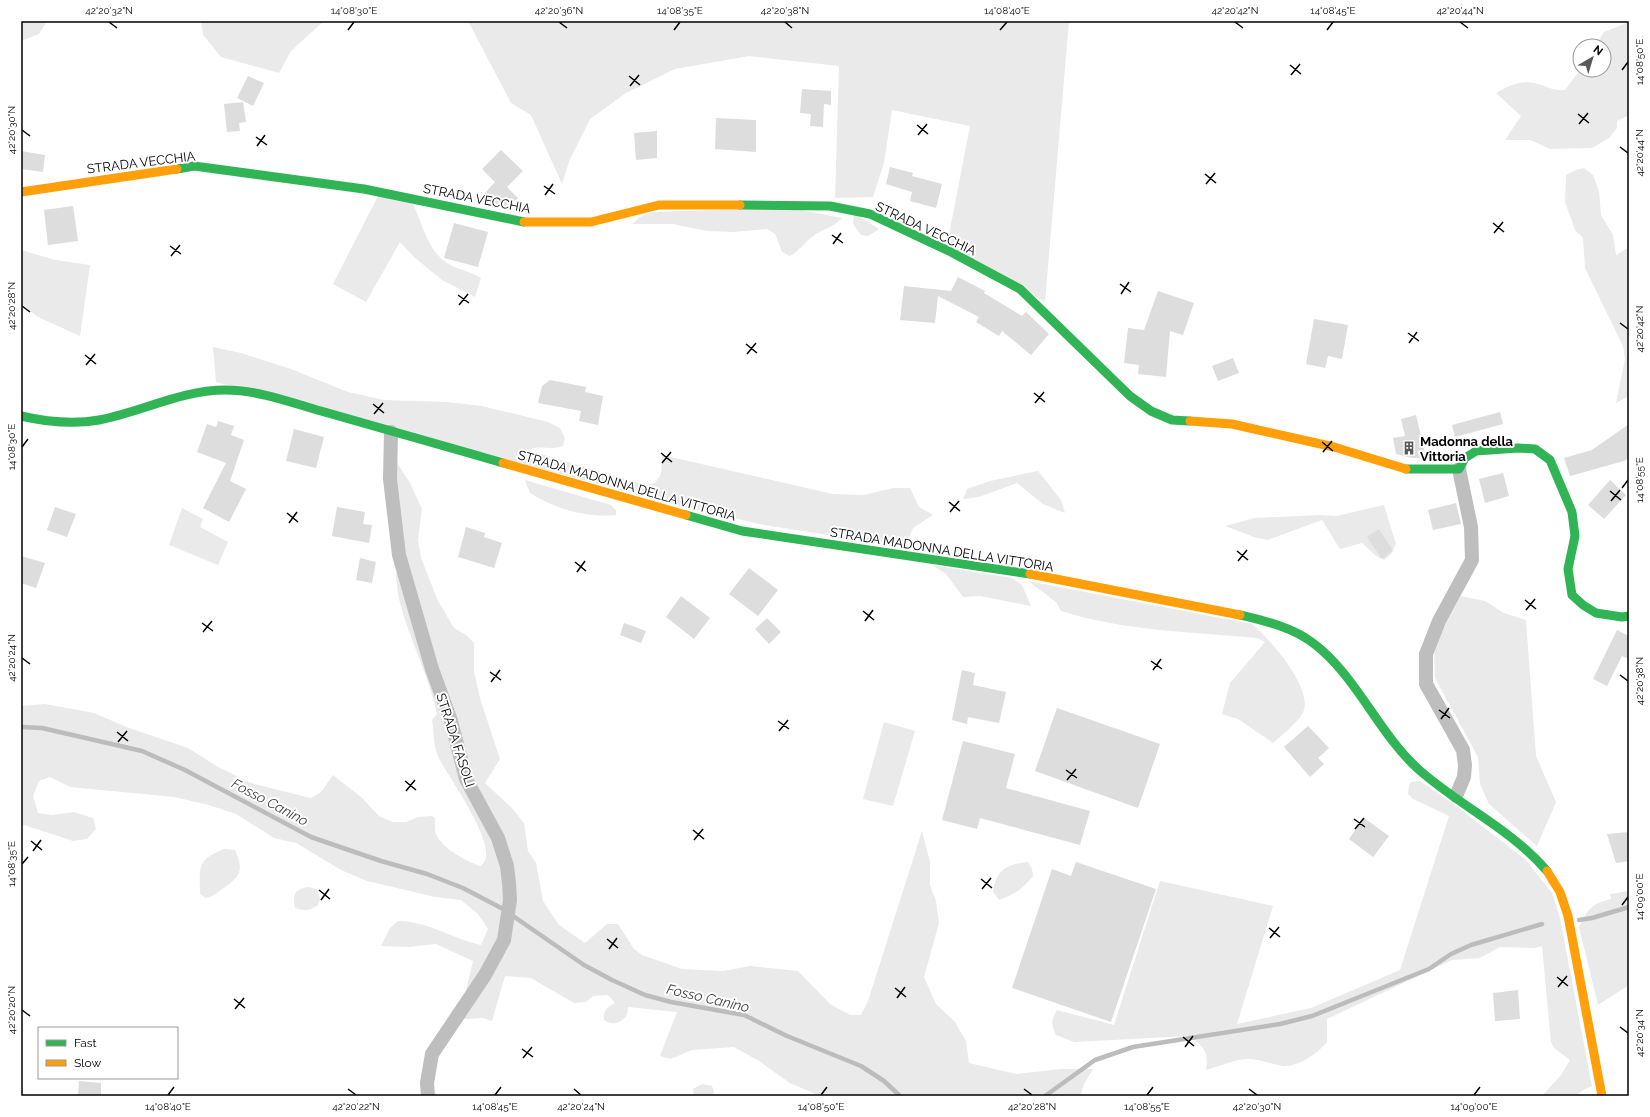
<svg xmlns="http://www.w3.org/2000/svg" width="1650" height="1117" viewBox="0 0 1650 1117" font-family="Raleway,sans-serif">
	<rect width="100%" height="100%" fill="#fff"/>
	<g fill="#eaeaea">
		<path d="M21 21H47L39 34 21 41Z"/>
		<path d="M201 21H324L291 51 279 73 221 57 203 35Z"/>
		<path d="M468 21H1069L1045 302 947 245 970 126 892 110 884 163 873 197 835 198 839 66 749 56 675 69 626 93 590 119 570 159 562 184 531 115 511 103Z"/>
		<path d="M1629 22V115L1617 121V128L1609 138 1592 148 1550 149 1530 140H1505L1521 116 1496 93C1509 85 1523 79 1538 84 1548 87 1554 91 1565 90L1580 70H1604V46H1595L1604 32Z"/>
		<path d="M1584 168 1593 175 1599 191 1601 215 1613 235 1616 255 1629 247V396L1616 403 1625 359 1623 346 1585 268 1583 238 1575 230 1565 202 1566 175 1576 170Z"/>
		<path d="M379 194 413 204C422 223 428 251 447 263 457 270 471 271 481 278L475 297 442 280 413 256 400 242 366 302 333 284Z"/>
		<path d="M791 208 842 218C834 228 821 229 812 237 804 243 799 251 790 256L782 252 775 234 767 229 733 232 707 231 673 224H632L640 217 652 212Z"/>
		<path d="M854 213 879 229 868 236 861 235 853 224Z"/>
		<path d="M21 250 56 260 90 265 80 336 38 317 21 304Z"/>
		<path d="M213 347 241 353 291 369 348 392 384 400 447 402 482 406 548 422 560 428 565 438 563 446C552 451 539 444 528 450L645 485 655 483 661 474 662 455 833 494 864 495 893 488H910L919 507 933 515 913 528 905 547 764 525 684 507 216 382Z"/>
		<path d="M396 461 410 483 422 509 418 540 421 558 438 601 454 628 466 635 474 643V672L480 698 500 759 485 783 512 808 524 823 528 851 536 863 543 901 559 925 585 943 607 924H618L634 949 642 955 682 969 723 971 750 966 798 971 830 1004 850 1015H861L868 1001 922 831 930 862V885L936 901 939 923 924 977 936 1004 955 1022 966 1041 969 1063 1016 1074 1061 1069H1093L1084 1084 1080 1096H820L790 1083 759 1061 734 1047 692 1050 671 1059 660 1056 677 1012 628 1007C629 1020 615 1028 604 1020 603 1011 607 1007 615 1003L608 995 593 996 586 1002 574 1003 531 978 505 976 492 1021 483 1018 450 1020 466 991 473 961 436 944 408 947 381 946 390 928 398 921C427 921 453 939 481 945L488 929 478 914 461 900 435 897 367 881 341 870 296 843 274 838 236 814 209 805 174 797 70 787 50 777 39 781 33 796 38 813 52 815 74 812 93 818 96 829 87 839 73 841 21 824V706L45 704 94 713 129 728 188 748 218 767 251 783 311 798 321 792 333 775 361 797 379 816 393 822H406L418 817 432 816 435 818C435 823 434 830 436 834 443 849 466 861 480 866 505 852 446 775 438 756 433 746 434 731 432 720L437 714C429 676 410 641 400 603 397 593 397 583 396 573L407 574 397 494Z"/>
		<path d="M1038 471 1061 500 1065 513 1043 504 1017 483 979 497 963 499 967 489 990 481Z"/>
		<path d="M525 480 611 505 616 510V515C585 518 556 509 530 493Z"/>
		<path d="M1384 505 1396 544 1391 554 1384 560 1376 556 1362 543 1340 549 1322 520 1268 540 1254 537 1225 526 1255 518 1320 515 1336 516Z"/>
		<path d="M182 508 203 519 200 527 228 542 218 565 169 545Z"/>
		<path d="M932 565 1012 578 1022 585 1031 606 980 596 963 597 946 574Z"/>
		<path d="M1028 581 1252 624C1270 639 1311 686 1304 710 1301 720 1281 736 1273 743L1238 719 1222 714 1230 683 1265 642 1257 638C1192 632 1124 631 1061 611L1056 602Z"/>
		<path d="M1461 596 1485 601 1504 613 1526 620 1536 756 1556 802 1537 846 1489 804 1480 784 1478 757 1435 678 1434 645Z"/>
		<path d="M884 722 915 731 893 806 863 799Z"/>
		<path d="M1420 781 1452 803 1526 860 1552 893 1560 918 1592 1086 1585 1089 1575 1096H1542L1561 1075 1570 1060 1554 1048 1551 1042 1542 946 1535 948 1500 947 1480 958 1452 960 1327 1019V1042C1318 1053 1297 1068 1282 1066 1271 1064 1262 1060 1251 1059 1237 1058 1220 1066 1206 1070 1209 1052 1204 1047 1190 1036L1074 1042 1056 1035C1051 1025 1051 1020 1057 1010L1114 1025 1160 881 1273 906 1237 1024 1311 1008 1400 970 1449 816 1413 799 1408 794 1409 785 1411 782Z"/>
		<path d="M224 849 235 850C243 869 242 875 225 887 218 892 214 896 206 898L200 894C200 867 196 860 224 849Z"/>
		<path d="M1028 862 1032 869 1033 876C1024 888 1014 895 999 900L993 892C996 870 1006 864 1028 862Z"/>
		<path d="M309 887 317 889 320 899 318 905C310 911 304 911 295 908 292 895 295 888 309 887Z"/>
		<path d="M1629 891V985L1598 1005 1579 927C1588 909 1591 904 1611 899L1610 894Z"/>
		<path d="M702 1084 712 1086 714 1092 713 1096H694L693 1089Z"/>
	</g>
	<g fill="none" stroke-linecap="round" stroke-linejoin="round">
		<g stroke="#bcbcbc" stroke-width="4.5">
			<path d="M21 727 42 728 142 751 185 770 311 837 381 861 427 874 463 888 505 910"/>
			<path d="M513 916 584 965 612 980 645 995 671 1002 744 1015 787 1036 861 1066 884 1081 900 1096"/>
			<path d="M1579 920 1592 918 1629 907"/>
			<path d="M1045 1096 1095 1060 1133 1047 1280 1024 1312 1016 1429 969 1451 954 1471 945 1542 924"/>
		</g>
	</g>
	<g fill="#ddd">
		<path d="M248 76 264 83 253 106 237 98Z"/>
		<path d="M802 89 831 91V105L824 104 823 127 810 126 811 114 800 113Z"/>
		<path d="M243 102 246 122 239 123 240 131 227 132 224 104Z"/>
		<path d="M716 118 756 120V152L715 149Z"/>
		<path d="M657 131V158L636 160 634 133Z"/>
		<path d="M501 150 523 171 507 187 518 198 508 207 495 205 484 194 495 182 482 169Z"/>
		<path d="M21 151 45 155 43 172 21 169Z"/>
		<path d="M890 167 913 173 912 176 942 184 936 208 910 201 912 192 886 184Z"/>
		<path d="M73 206 78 241 48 245 44 210Z"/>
		<path d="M454 223 488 232 478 267 444 258Z"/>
		<path d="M958 277 985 291 984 293 1022 316 1026 312 1049 334 1031 355 1002 331 999 336 976 322 979 317 938 296 935 323 900 320 904 286 951 291Z"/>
		<path d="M1158 291 1194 303 1183 335 1170 331 1166 377 1138 374 1139 365 1124 363 1128 328 1144 330Z"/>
		<path d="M1314 319 1348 325 1342 359 1328 356 1325 368 1306 364Z"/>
		<path d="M1233 358 1239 373 1218 381 1212 366Z"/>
		<path d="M550 380 586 387 585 392 603 396 598 425 579 421 581 411 538 403 542 386Z"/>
		<path d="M1500 412 1503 424 1455 437 1452 425Z"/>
		<path d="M1416 415 1426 458H1412L1396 454 1393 438 1405 436 1401 419Z"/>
		<path d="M218 421 234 426 231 435 244 440 230 481 246 489 229 522 203 508 226 463 197 452 207 424 216 427Z"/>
		<path d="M1629 424V458L1624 461 1570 476 1564 458 1592 450Z"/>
		<path d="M294 429 324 437 316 468 286 461Z"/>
		<path d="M1503 473 1509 496 1485 503 1479 479Z"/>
		<path d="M1610 480 1626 495 1604 519 1588 505Z"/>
		<path d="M1456 503 1461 524 1433 530 1428 510Z"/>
		<path d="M55 507 76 514 67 537 47 530Z"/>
		<path d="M337 507 365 512 363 524 372 525 369 543 332 536Z"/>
		<path d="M466 527 485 533 484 537 502 543 494 568 458 557Z"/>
		<path d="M1379 529 1393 551 1382 559 1367 537Z"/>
		<path d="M21 556 45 563 36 588 21 583Z"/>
		<path d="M360 558 376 562 372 583 356 580Z"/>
		<path d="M749 568 778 590 758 616 729 594Z"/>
		<path d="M681 596 710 618 694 639 666 617Z"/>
		<path d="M767 618 781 632 769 644 755 629Z"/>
		<path d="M624 623 646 631 641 643 620 635Z"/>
		<path d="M1617 630 1629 636V659L1622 656 1607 686 1593 679Z"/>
		<path d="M962 670 975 673 973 685 1006 692 999 723 968 717 967 724 952 720Z"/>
		<path d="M1057 708 1160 744 1138 808 1035 771Z"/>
		<path d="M1308 726 1329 748 1318 758 1324 764 1310 777 1284 747Z"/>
		<path d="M963 741 1015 754 1006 788 1090 811 1080 845 980 818 977 829 942 820Z"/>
		<path d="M1364 818 1389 836 1373 857 1349 839Z"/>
		<path d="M1629 832V861L1616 863 1607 834Z"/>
		<path d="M1076 862 1156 889 1111 1022 1012 988 1052 869 1071 876Z"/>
		<path d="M1518 990 1520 1019 1495 1021 1493 993Z"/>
		<path d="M79 1081 101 1083V1096H78Z"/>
	</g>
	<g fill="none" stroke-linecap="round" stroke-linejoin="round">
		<g stroke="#bebebe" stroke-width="14">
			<path d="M391 432 390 479 399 555 432 669 451 721 466 779 498 838 507 866 509 883 510 900 504 940 485 975 432 1054 427 1083 428 1096"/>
			<path d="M1456 796 1464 777 1465 765 1463 750 1426 684V654L1439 621 1472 560 1471 527 1459 469"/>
		</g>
		<g stroke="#30b455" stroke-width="9">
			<path d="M177 169 194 166 364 189 524 222"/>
			<path d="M740 205 830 206 870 214 951 252 1020 289 1130 396 1151 411 1172 420 1190 421"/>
			<path d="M21 416C47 422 72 425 99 420 141 412 182 390 225 390 260 390 295 404 328 413 387 430 445 446 503 463"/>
			<path d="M1406 469H1459L1465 458 1476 451 1518 448 1535 449 1550 460 1572 512 1575 536 1568 569 1572 595 1583 605 1596 613 1622 617 1629 616"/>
			<path d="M686 515 742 531 1030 574"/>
			<path d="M1240 615C1265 621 1292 627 1313 643 1355 674 1378 732 1417 768 1459 806 1509 827 1547 871"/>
		</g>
		<g stroke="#ff9f0a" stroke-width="9">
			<path d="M21 192 177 169"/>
			<path d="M524 222H591L659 205H740"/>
			<path d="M1190 421 1232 424 1334 447 1406 469"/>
			<path d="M503 463 686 515"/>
			<path d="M1030 574 1240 615"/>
			<path d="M1547 871 1560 892 1568 916 1602 1096"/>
		</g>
	</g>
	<path fill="none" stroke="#000" stroke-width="1.5" d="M109 22 117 28M559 22 567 28M785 22 792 28M1235 22 1243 28M1460 22 1468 28M348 30 354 22M674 30 680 22M1000 30 1007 22M1327 30 1333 22M1290 65 1301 74M1622 70 1628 62M1291 75 1300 64M629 76 640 85M630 86 639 75M1578 114 1589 123M1579 124 1588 113M917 125 928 134M22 130 30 136M918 135 927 124M256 137 267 145M257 146 265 135M1620 147 1628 153M1205 174 1216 183M1206 184 1215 173M544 186 555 194M545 195 553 184M1493 223 1504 232M1494 233 1503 222M832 235 843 243M833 244 841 233M170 246 181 254M171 256 180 245M1120 284 1131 292M1121 294 1129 282M458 295 469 303M459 305 468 294M22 306 30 312M1620 323 1628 329M1408 333 1419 341M1409 343 1417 332M746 344 757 353M747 354 756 343M85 355 96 364M86 365 95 354M1034 393 1045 402M1035 403 1044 392M373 404 384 413M374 414 383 403M1322 442 1333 451M22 447 28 439M1323 452 1332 441M661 453 672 462M662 463 671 452M1622 488 1628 480M1610 491 1621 500M1611 501 1620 490M949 502 960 511M950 512 959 501M287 513 298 522M289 523 297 512M1237 551 1248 560M1238 561 1247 550M575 562 586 571M577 572 585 561M1525 600 1536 609M1526 610 1535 599M863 611 874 620M865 621 873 610M202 623 213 631M203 632 212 621M22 658 30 664M1151 661 1162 669M1153 670 1161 659M490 672 501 680M1620 675 1628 681M491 682 500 670M1439 710 1450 718M1441 719 1449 708M778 721 789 729M779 731 788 720M117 732 128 741M118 742 127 731M1066 770 1077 778M1067 780 1076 769M405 781 416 790M406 791 415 780M1354 819 1365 827M1355 829 1364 818M693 830 704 839M694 840 703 829M31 841 42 850M33 851 41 840M22 864 28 857M981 879 992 888M982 889 991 878M319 890 330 899M321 900 329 889M1622 905 1628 897M1269 928 1280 937M1270 938 1279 927M607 939 618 948M609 949 617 938M1557 977 1568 986M1558 987 1567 976M895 988 906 997M897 998 905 987M234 999 245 1008M235 1009 244 998M22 1010 30 1016M1620 1027 1628 1033M1183 1037 1194 1046M1185 1047 1193 1036M522 1049 533 1057M523 1058 532 1047M348 1089 356 1095M574 1089 581 1095M1024 1089 1032 1095M1249 1089 1257 1095M168 1095 174 1087M495 1095 501 1087M821 1095 827 1087M1147 1095 1153 1087M1474 1095 1480 1087"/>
	<defs>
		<g id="building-bare" transform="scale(1.08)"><path d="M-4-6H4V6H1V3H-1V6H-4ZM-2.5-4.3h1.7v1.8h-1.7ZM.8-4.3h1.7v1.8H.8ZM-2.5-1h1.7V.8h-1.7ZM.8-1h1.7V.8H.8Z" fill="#595959" stroke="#fff" stroke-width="2.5" paint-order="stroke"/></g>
	</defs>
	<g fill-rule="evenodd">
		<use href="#building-bare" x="1409" y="448"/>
	</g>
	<g text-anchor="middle" stroke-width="4" stroke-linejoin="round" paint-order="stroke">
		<g font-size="13" fill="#000" stroke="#fff">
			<text transform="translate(141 162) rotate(-7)" y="5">STRADA VECCHIA</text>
			<text transform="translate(477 198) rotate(11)" y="5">STRADA VECCHIA</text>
			<text transform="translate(926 228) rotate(25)" y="5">STRADA VECCHIA</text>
			<text transform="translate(627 485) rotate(16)" y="5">STRADA MADONNA DELLA VITTORIA</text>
			<text transform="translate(942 549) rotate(9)" y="5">STRADA MADONNA DELLA VITTORIA</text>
			<text transform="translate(456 740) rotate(72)" y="5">STRADA FASOLI</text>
		</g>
		<g font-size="13" font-weight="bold" fill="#000" stroke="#fff" text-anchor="start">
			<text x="1420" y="446">Madonna della<tspan x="1420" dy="15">Vittoria</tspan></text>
		</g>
		<g font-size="14" font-style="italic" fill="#414141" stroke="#fff">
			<text transform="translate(270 802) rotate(28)" y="5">Fosso Canino</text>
			<text transform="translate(708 998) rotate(13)" y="5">Fosso Canino</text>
		</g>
	</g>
	<rect width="1650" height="1117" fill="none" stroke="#ffffff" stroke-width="44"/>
	<rect x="38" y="1027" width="140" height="52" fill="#ffffff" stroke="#999999"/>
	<rect x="46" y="1040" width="20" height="6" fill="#30b455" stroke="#999999"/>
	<text x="74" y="1047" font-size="12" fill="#000000">Fast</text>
	<rect x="46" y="1060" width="20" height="6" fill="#ff9f0a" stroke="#999999"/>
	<text x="74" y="1067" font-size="12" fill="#000000">Slow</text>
	<g transform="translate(1592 58) rotate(38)"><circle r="19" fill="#ffffff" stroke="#999999"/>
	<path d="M0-3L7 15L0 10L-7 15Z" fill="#595959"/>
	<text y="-6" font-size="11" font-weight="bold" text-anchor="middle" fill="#000000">N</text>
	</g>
	<rect x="22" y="22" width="1606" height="1073" fill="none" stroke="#000" stroke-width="1.5"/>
	<g font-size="10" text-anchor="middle" fill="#000">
		<text x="109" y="14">42°20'32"N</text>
		<text x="354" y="14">14°08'30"E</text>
		<text x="559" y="14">42°20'36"N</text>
		<text x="680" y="14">14°08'35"E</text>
		<text x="785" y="14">42°20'38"N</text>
		<text x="1007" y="14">14°08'40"E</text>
		<text x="1235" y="14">42°20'42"N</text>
		<text x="1333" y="14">14°08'45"E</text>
		<text x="1460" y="14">42°20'44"N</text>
		<text transform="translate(1639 62) rotate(-90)" y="4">14°08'50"E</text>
		<text transform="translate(11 130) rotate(-90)" y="4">42°20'30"N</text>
		<text transform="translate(1639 153) rotate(-90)" y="4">42°20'44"N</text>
		<text transform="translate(11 306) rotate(-90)" y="4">42°20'28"N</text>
		<text transform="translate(1639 329) rotate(-90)" y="4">42°20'42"N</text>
		<text transform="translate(11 447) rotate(-90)" y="4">14°08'30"E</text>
		<text transform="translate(1639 480) rotate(-90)" y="4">14°08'55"E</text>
		<text transform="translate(11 658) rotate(-90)" y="4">42°20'24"N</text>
		<text transform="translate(1639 681) rotate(-90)" y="4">42°20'38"N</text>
		<text transform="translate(11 864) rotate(-90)" y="4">14°08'35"E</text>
		<text transform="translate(1639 897) rotate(-90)" y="4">14°09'00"E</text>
		<text transform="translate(11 1010) rotate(-90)" y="4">42°20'20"N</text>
		<text transform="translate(1639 1033) rotate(-90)" y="4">42°20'34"N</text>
		<text x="168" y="1110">14°08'40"E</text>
		<text x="356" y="1110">42°20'22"N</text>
		<text x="495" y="1110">14°08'45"E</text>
		<text x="581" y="1110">42°20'24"N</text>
		<text x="821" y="1110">14°08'50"E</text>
		<text x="1032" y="1110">42°20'28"N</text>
		<text x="1147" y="1110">14°08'55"E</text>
		<text x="1257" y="1110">42°20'30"N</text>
		<text x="1474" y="1110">14°09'00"E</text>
	</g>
</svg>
